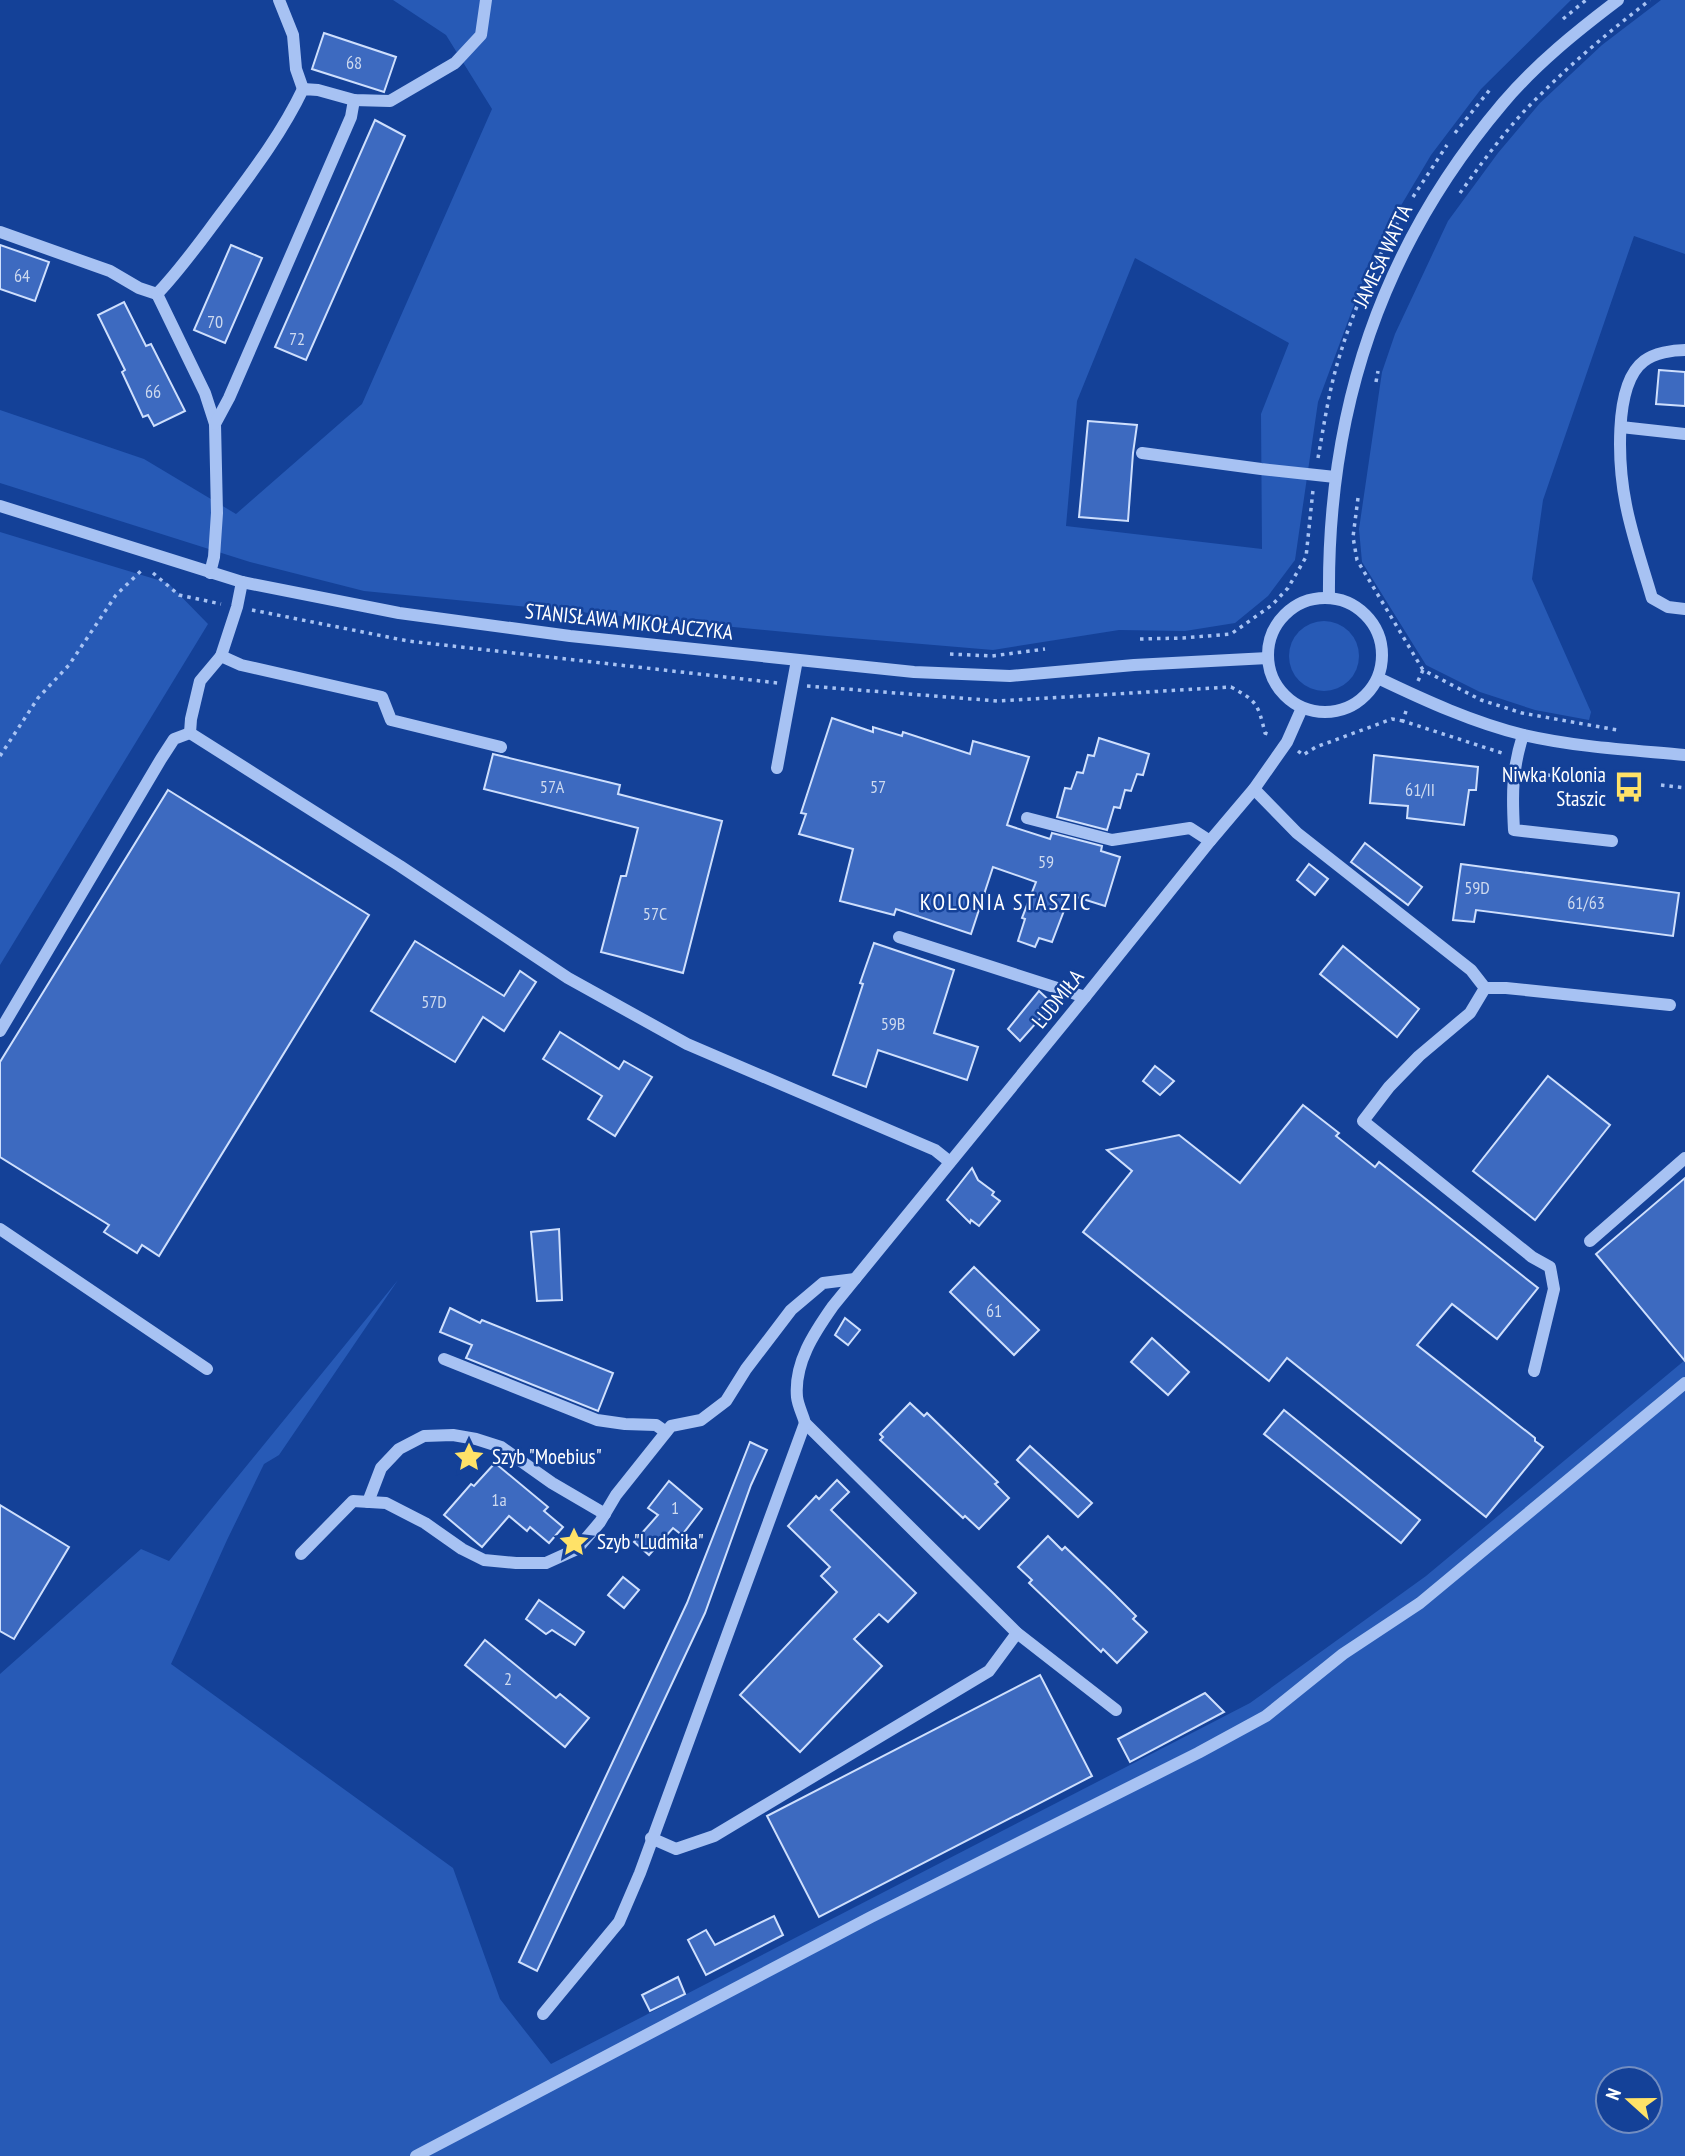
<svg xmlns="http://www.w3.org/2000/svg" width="1685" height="2156" viewBox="0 0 1685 2156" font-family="'PT Sans Narrow',sans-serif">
	<rect width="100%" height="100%" fill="#144198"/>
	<g fill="#275ab6" fill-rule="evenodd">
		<path d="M393 0H1571L1481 89 1431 155 1374 251 1318 402 1295 560 1268 596 1235 623 1185 631 1119 630 993 650 827 636 364 591 250 562 0 483V410L144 459 236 514 362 404 492 109 446 35ZM1135 258 1289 343 1261 414 1262 549 1066 526 1077 401Z"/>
		<path d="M1661 0H1685V254L1634 236 1543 500 1532 579 1591 712 1589 720 1535 710 1480 692 1426 665 1362 562 1359 529 1382 372 1395 334 1448 221 1498 153 1540 103 1602 45Z"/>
		<path d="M0 532 168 583 208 624 0 965Z"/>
		<circle cx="1324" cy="656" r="35"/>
		<path d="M398 1280 279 1455 264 1464 227 1540 171 1664 453 1868 500 1999 551 2064 1250 1703 1426 1576 1685 1360V2156H0V1674L141 1549 169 1561ZM1608 2079H1650V2121H1608Z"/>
	</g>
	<g fill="#3d6ac0" stroke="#cedffd" stroke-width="2">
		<path d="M324 33 396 57 384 92 312 69Z"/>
		<path d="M375 120 405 136 306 360 275 347Z"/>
		<path d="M0 245 49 262 35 301 0 289Z"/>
		<path d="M231 245 262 258 225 343 194 330Z"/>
		<path d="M124 302 146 346 151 344 185 411 154 426 148 415 143 417 122 372 125 370 98 315Z"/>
		<path d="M1659 370 1685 372V406L1656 404Z"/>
		<path d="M1088 421 1137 425 1133 453 1128 521 1079 517Z"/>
		<path d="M832 718 873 732V727L902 736 903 732 970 754 973 741 1029 757 1007 825 1050 839 1052 833 1102 846 1101 851 1120 857 1105 906 1070 895 1052 942 1039 938 1035 947 1018 941 1025 919 1022 918 1036 882 993 867 971 934 896 909 894 915 840 901 853 849 799 834 806 814 801 813Z"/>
		<path d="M1099 738 1149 754 1143 775 1137 774 1131 791 1125 790 1120 808 1114 807 1107 830 1057 817 1065 788 1071 789 1077 772 1083 773 1088 755 1094 756Z"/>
		<path d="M493 754 620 785 618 794 722 821 683 973 601 952 621 876H626L638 828 484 789Z"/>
		<path d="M1374 755 1478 767 1476 790H1469L1464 825 1407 818 1408 806 1370 803Z"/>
		<path d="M168 790 369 915 159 1256 142 1245 137 1253 104 1232 109 1225 0 1157V1062Z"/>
		<path d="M1365 843 1422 887 1408 905 1351 862Z"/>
		<path d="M1309 864 1328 879 1315 895 1297 880Z"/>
		<path d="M1461 864 1679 893 1673 936 1476 910 1474 922 1453 920Z"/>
		<path d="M415 941 504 996 520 971 536 982 504 1031 483 1017 455 1062 371 1011Z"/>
		<path d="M874 943 954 970 934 1033 978 1047 967 1080 878 1050 866 1087 833 1075 863 984 860 983Z"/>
		<path d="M1343 946 1419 1009 1397 1037 1320 974Z"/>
		<path d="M1039 991 1053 1004 1020 1041 1008 1029Z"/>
		<path d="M560 1032 619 1069 624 1061 652 1077 615 1136 588 1119 602 1096 543 1059Z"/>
		<path d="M1155 1066 1174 1081 1160 1095 1143 1081Z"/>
		<path d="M1548 1076 1610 1125 1535 1220 1473 1171Z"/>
		<path d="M1303 1105 1339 1133 1336 1136 1375 1167 1379 1162 1538 1288 1497 1339 1452 1304 1417 1345 1535 1438V1441L1543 1447 1486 1517 1287 1358 1269 1381 1083 1232 1132 1171 1107 1150 1179 1135 1240 1183Z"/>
		<path d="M972 1168 978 1180 994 1192 992 1195 1000 1201 979 1226 971 1220 970 1223 947 1200Z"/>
		<path d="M1685 1178V1361L1596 1254Z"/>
		<path d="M559 1229 562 1300 537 1301 531 1232Z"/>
		<path d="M974 1267 1039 1330 1014 1355 950 1292Z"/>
		<path d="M450 1308 480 1323 482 1320 613 1373 598 1411 466 1358 472 1345 440 1332Z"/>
		<path d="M845 1318 860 1330 848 1345 835 1335Z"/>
		<path d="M1152 1338 1189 1372 1168 1395 1131 1362Z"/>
		<path d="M910 1403 924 1416 927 1413 998 1482 995 1484 1009 1498 979 1529 965 1516 963 1518 880 1440 883 1437 880 1434Z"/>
		<path d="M1284 1410 1420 1520 1401 1543 1264 1434Z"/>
		<path d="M750 1442 767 1450 751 1485 705 1613 537 1971 519 1962 687 1603Z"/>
		<path d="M1030 1446 1092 1503 1078 1517 1017 1460Z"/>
		<path d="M495 1463 548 1507 544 1511 563 1527 549 1543 530 1527 527 1531 509 1516 482 1547 444 1515 471 1484 474 1486Z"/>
		<path d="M837 1480 849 1492 831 1510 916 1593 888 1622 879 1614 854 1639 882 1666 800 1752 740 1695 837 1592 821 1576 830 1567 788 1526 816 1496 819 1499Z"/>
		<path d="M669 1481 702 1509 682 1535 673 1528 649 1555 634 1542 658 1515 648 1508Z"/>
		<path d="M0 1505 69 1547 14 1639 0 1631Z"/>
		<path d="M1048 1536 1062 1550 1065 1547 1112 1592 1136 1616 1133 1619 1147 1632 1117 1663 1103 1649 1101 1652 1029 1583 1032 1580 1018 1567Z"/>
		<path d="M623 1577 639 1590 624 1608 608 1595Z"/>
		<path d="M539 1600 584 1632 575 1645 552 1630 546 1634 526 1619Z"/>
		<path d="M485 1640 556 1698 560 1694 589 1718 565 1747 465 1665Z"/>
		<path d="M1040 1675 1092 1776 819 1917 767 1816Z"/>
		<path d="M1205 1693 1224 1712 1130 1762 1118 1739Z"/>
		<path d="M774 1916 783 1935 706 1975 688 1940 706 1930 715 1945Z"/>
		<path d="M678 1977 685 1994 650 2011 642 1995Z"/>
	</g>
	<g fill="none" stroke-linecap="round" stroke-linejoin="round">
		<g stroke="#a7c2f3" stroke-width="3.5" stroke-dasharray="3.5 5" stroke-linecap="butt">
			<path d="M1563 19 1586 0"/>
			<path d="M1455 133 1492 87"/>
			<path d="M1460 193C1484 160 1509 125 1539 96 1574 61 1611 30 1650 0"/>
			<path d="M1413 197 1447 145"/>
			<path d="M1376 382 1378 371"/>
			<path d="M1318 458C1324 425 1329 390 1339 358 1355 304 1378 255 1407 207"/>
			<path d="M1358 498 1353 537 1357 560 1423 670"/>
			<path d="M153 573 179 595 221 604"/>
			<path d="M252 610 408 641 778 683"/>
			<path d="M1140 639 1183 638 1231 634 1272 605 1288 588 1306 557 1313 490"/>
			<path d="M950 654 992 656 1045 649"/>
			<path d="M1418 681 1423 670 1481 700 1522 713 1617 730"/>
			<path d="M807 686 998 701 1231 687C1257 701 1258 704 1265 733L1271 735"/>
			<path d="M1406 711 1403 721 1502 753"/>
			<path d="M1298 751 1303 755 1316 747 1392 719 1403 721"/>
			<path d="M0 756 38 698 69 665 116 595 144 568"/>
			<path d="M1531 773 1588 780"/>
			<path d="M1661 785 1685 788"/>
		</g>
		<g stroke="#a7c2f3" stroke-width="12">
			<path d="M279 0 293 35 296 69 303 89"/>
			<path d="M0 232 110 271 139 288 157 294C182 268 202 239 224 210 253 171 282 133 303 89L318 90 354 100 390 101 455 63 481 35 486 0"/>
			<path d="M157 294 205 393 215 424 217 513 214 557 210 573"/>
			<path d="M1685 350C1673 350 1654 353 1644 361 1612 385 1619 470 1626 505 1632 536 1643 567 1652 598L1668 607 1685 609"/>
			<path d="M215 424 229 398 351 117 354 100"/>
			<path d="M1621 427 1685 434"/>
			<path d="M1142 453 1261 469 1335 477"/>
			<path d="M0 506 242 582 399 613 570 636 914 672 1010 676 1134 665 1268 658"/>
			<path d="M242 582 237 607 221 656 200 681 191 719 190 733 400 866 568 978 687 1044 935 1150 950 1162"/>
			<path d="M1329 598C1327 410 1381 247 1503 103 1536 64 1577 31 1618 0"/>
			<circle cx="1325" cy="655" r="57"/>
			<path d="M221 656 241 665 382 697 391 720 501 747"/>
			<path d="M1378 678C1424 700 1474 723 1524 735 1576 747 1632 750 1685 755"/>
			<path d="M1523 735C1512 770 1512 793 1514 830L1612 841"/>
			<path d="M777 768 797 660"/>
			<path d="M1254 789 1297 833 1471 970 1485 988 1470 1013 1419 1056 1389 1087 1363 1121 1532 1257 1550 1267 1554 1289 1534 1371"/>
			<path d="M1027 818 1112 840 1190 828 1210 841"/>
			<path d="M899 937 1085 997"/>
			<path d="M1485 988H1506L1670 1005"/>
			<path d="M0 1031 161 759 174 739 190 733"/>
			<path d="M0 1229 207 1369"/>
			<path d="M1590 1241 1685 1158"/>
			<path d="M444 1359 597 1420 625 1424 656 1425 666 1432"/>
			<path d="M368 1502 381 1468 399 1449 424 1436 453 1435 476 1439 501 1447 552 1483 605 1514"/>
			<path d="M301 1554 353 1501 386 1503 425 1523 462 1549 484 1560 516 1563H546L577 1549 600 1522 616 1495 671 1426 701 1420 726 1401 746 1369 791 1310 823 1283 855 1279"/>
			<path d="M1116 1710 1017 1633 805 1423C803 1415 798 1406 797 1397 794 1363 814 1333 833 1306L1085 997 1210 841 1254 789 1287 742 1302 708"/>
			<path d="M651 1838 676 1849 714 1836 989 1671 1017 1633"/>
			<path d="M543 2014 619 1922 640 1873 805 1423"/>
			<path d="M416 2156 871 1917 1198 1753 1266 1716 1343 1654 1420 1603 1685 1383"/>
		</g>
	</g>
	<defs>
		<g id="bus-bare" transform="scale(2.415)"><path d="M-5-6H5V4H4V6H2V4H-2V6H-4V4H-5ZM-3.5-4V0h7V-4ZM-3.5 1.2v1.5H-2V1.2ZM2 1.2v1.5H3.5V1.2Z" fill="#ffe268" stroke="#144198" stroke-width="2.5" paint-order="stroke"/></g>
		<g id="sight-bare" transform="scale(2.415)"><path d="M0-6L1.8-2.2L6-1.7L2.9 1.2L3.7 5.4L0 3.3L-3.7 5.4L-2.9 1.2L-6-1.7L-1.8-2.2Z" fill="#ffe268" stroke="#144198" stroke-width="2.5" paint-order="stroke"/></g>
	</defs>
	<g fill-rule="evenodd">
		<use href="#bus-bare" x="1629" y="787"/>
		<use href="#sight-bare" x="469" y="1457"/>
		<use href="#sight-bare" x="574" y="1542"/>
	</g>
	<g text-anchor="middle" stroke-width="5" stroke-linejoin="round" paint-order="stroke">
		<g font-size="18" fill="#cedaef">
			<text x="354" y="69">68</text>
			<text x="22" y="282">64</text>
			<text x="215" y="328">70</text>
			<text x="297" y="345">72</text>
			<text x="153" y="398">66</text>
			<text x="552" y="793">57A</text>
			<text x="878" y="793">57</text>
			<text x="1420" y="796">61/II</text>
			<text x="1046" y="868">59</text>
			<text x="1477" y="894">59D</text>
			<text x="1586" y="909">61/63</text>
			<text x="655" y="920">57C</text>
			<text x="434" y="1008">57D</text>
			<text x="893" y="1030">59B</text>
			<text x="994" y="1317">61</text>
			<text x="499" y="1506">1a</text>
			<text x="675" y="1514">1</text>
			<text x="508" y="1685">2</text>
		</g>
		<g font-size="21" fill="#fff" stroke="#144198">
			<text transform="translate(1383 256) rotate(-65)" y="7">JAMESA WATTA</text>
			<text transform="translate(629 622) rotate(6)" y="7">STANISŁAWA MIKOŁAJCZYKA</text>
			<text transform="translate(1058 999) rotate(-51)" y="7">LUDMIŁA</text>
		</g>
		<g font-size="21" fill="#fff" stroke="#144198" text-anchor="start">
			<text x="1606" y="782" text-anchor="end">Niwka Kolonia<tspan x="1606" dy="24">Staszic</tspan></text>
			<text x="492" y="1464">Szyb "Moebius"</text>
			<text x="597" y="1549">Szyb "Ludmiła"</text>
		</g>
		<g font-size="23" letter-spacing="2" fill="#fff" stroke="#144198">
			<text x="1006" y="910">KOLONIA STASZIC</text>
		</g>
	</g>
	<g transform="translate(1629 2100) rotate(291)"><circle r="33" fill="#144198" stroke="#728dc1" stroke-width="2"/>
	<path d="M0-5L12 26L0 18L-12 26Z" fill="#ffe268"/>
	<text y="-10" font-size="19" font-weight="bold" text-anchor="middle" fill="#ffffff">N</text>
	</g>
</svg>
